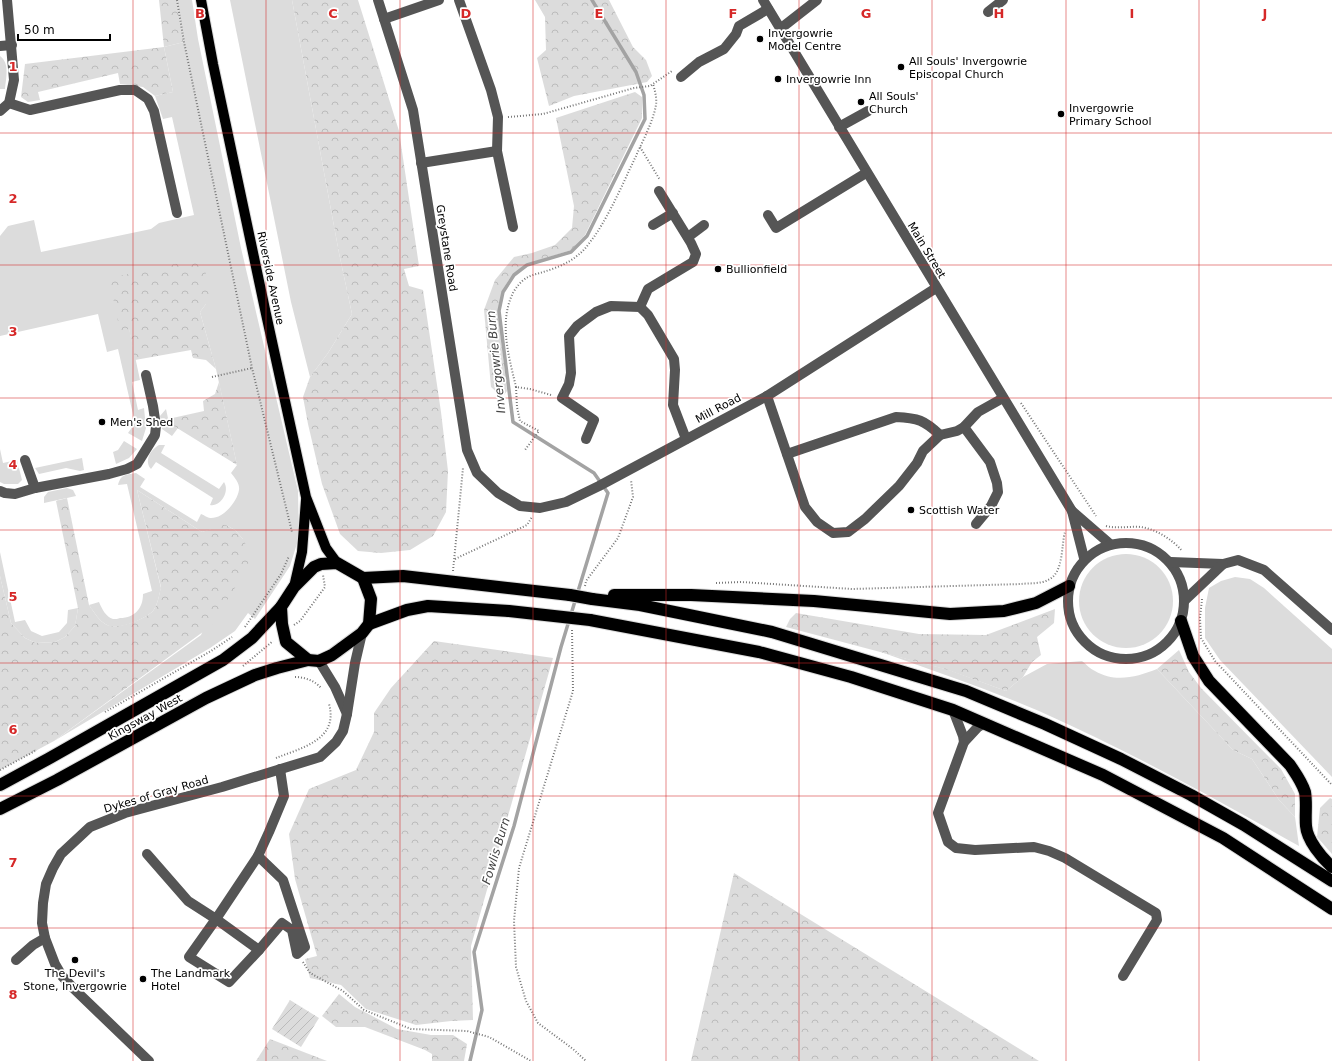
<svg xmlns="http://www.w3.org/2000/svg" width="1332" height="1061" viewBox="0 0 1332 1061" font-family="'DejaVu Sans',sans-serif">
	<defs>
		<pattern id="forest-crowns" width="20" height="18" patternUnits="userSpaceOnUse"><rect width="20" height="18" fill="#dcdcdc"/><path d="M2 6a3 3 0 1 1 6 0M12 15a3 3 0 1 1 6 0" fill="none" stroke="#bbb"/></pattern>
		<pattern id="garden-furrows" width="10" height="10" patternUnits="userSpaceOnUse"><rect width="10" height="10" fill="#dcdcdc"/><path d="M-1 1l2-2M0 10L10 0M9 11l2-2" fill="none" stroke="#bbb"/></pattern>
	</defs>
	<rect width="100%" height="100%" fill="#fff"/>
	<g fill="#dcdcdc">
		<path d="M177 0H192L198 39 241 248 298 491 299 537 290 566 255 619 248 613 235 631 210 648 54 741 201 635 243 539 235 530 226 525 202 532 137 490 161 588C159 595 158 604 153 611 145 619 118 631 107 625 99 621 94 612 89 605L99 602C102 609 106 617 113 619 116 619 118 619 120 618 135 618 143 608 143 594L152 591 127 484 118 485C121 474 125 475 136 473L145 479 140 487 197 522 201 514C204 515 208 518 210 518 223 519 237 502 239 490 240 484 235 478 231 473L237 465 216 369 200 312 206 304 120 331 129 328 140 380 132 382 138 410 144 408 146 428 142 441 128 433 135 423 118 349 107 352 98 314 0 336V236L8 226 34 220 41 252 151 229 159 223 194 215 172 117 163 119 155 96 173 92 164 47 184 42Z"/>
		<path d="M230 0H292L339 253 352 314 328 353 310 377 291 302Z"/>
		<path d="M0 56C10 63 6 78 5 89H0Z"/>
		<path d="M166 409 169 423 178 428 172 436 162 429 160 416Z"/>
		<path d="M124 441 137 449 129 458 116 464 113 452 118 450Z"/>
		<path d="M159 445H165L161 453 219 489 224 482C230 491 221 507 210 505L213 498 156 462 151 469C144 461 150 450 159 445Z"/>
		<path d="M0 449 3 463 17 460 22 480 18 484H4L0 482Z"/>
		<path d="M82 458 84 470 80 471 66 468 39 474 35 468Z"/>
		<path d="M67 488 73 490 76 496 44 503V497L48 492Z"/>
		<path d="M0 552 15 622 25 620 31 631 42 636 59 632 67 623 68 610 78 608 75 626 65 637 55 642 36 643 25 638 11 623 0 576Z"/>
		<circle cx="1126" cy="601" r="47"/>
		<path d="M1235 577 1250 579 1264 588 1332 649V777L1220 660 1205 638V608L1209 588 1221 581Z"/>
		<path d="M881 652 949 670 1006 691 1023 677 1047 664 1082 661C1086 664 1090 669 1095 671 1115 683 1137 677 1157 669L1233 750 1252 759 1279 800 1295 817 1299 846C1214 798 1129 751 1039 711 987 689 934 671 881 652Z"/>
	</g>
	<g fill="url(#forest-crowns)">
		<path d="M159 0H177L184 42 164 47 173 92 155 96 143 87 120 84 118 73 38 92 40 100 28 102 21 97 25 64 164 47Z"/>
		<path d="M292 0H358L399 131 419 266 404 269 409 286 423 290 441 412 448 471 446 512 433 536 410 550 381 553 358 551 340 534 322 484 308 424 303 397 310 377 328 353 352 314 339 253Z"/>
		<path d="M535 0H609L633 47 646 60 652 76 647 82 574 96 549 106 537 58 546 50 545 17Z"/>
		<path d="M635 92 642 97V118L585 235 571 250 568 251 527 264 510 278 503 289 498 311 507 391 504 395H500L491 387 484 310 495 280 514 257 532 253 555 245 572 228 574 206 556 118Z"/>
		<path d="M203 258 210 296 206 304 200 312 216 369 206 360 193 358 191 350 135 360 129 329 120 331 109 278Z"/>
		<path d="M219 382 237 465 169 423 168 419 204 411 203 401 215 394Z"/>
		<path d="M137 490 202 532 211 529 216 524 226 525 235 530 243 539 247 547 249 555 248 567 211 626 54 741 0 770V576L11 623 25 638 36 643 55 642 65 637 75 626 78 608 56 501 67 498 89 605C94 612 99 621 107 625 118 630 145 619 153 611 158 604 159 595 161 587Z"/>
		<path d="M1055 609 1054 623 1037 637 1041 655 1032 662 1023 677 1006 691 948 670 786 627 790 619 796 613 919 634 986 635Z"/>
		<path d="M434 641 553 658 471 946 473 1020 451 1021 416 1025 366 1009 341 985 310 978 305 959 317 956 295 879 289 834 309 789 356 770 374 732V713L391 688Z"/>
		<path d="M1179 650 1189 672 1201 688 1281 769 1295 794V817L1279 800 1252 759 1233 750 1157 669Z"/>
		<path d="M1330 798 1332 799V854L1317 837 1320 808Z"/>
		<path d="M734 873 1039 1061H691Z"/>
		<path d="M339 994 355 1007 397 1029 431 1035H453L467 1044 464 1061H432V1054L425 1050 365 1027H336L322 1016Z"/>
		<path d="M270 1039 327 1061H256Z"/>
	</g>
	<path fill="url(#garden-furrows)" d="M290 1000 319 1018 301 1047 272 1029Z"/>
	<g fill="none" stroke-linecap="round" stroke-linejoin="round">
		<path stroke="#a3a3a3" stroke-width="3.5" d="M470 1061 482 1010 474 952 514 826 561 647 608 493 594 473 513 422 499 311 503 292 514 275 527 265 571 252 587 236 645 119 644 95 636 72 592 0"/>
		<g stroke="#dbdbdb" stroke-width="12">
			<g id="major">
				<path d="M201 0 213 64 266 314 306 497 326 548 337 563"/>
				<path d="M294 587 302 552 306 500"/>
			</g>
		</g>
		<g stroke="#dbdbdb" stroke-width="14">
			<g id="highway">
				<path d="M337 563 363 578 371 599 369 624 362 633 332 655 319 661 308 660 286 642 282 624 281 607 294 587 314 567 321 564Z"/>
				<path d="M363 578 403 576 570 595"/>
				<path d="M614 595H691L814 601 950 614 1004 611 1036 603 1069 586"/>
				<path d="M592 599 640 605 772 632 966 691 1045 724 1121 759 1191 795 1244 825 1332 881"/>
				<path d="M590 620 759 652 851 677 953 710 1103 775 1223 838 1332 909"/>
				<path d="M1181 621 1193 656 1209 681 1290 765C1296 774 1302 782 1305 792 1307 803 1305 815 1306 826 1307 840 1322 858 1332 867"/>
				<path d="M369 624 407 610 428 606 509 611"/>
				<path d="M0 785 48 759 223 660 252 638 281 607"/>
				<path d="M0 809 57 780 206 698 255 675 277 668 308 660"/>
			</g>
		</g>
		<g stroke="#777" stroke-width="2" stroke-dasharray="1 2" stroke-linecap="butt">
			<path d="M177 0 184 42 252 368 292 532"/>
			<path d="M508 117 543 114 634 88 650 86 672 71"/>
			<path d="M640 147 660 180"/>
			<path d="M212 377 252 368"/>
			<path d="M516 387 517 407 520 421 539 431 525 450"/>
			<path d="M551 395 530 389 516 387C509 357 499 324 512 295 515 288 522 280 528 277 532 275 536 274 540 273 553 269 568 264 578 255 585 250 589 243 594 237 611 212 623 183 636 156 643 140 653 122 656 105 657 98 655 91 653 84"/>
			<path d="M1021 403 1096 516"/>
			<path d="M1106 526C1118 529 1130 526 1141 527 1156 529 1173 540 1182 551"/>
			<path d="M455 559 527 525 532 517"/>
			<path d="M453 571 463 468"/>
			<path d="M716 583 741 582 852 589 1021 584C1029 583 1041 584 1048 580 1064 573 1061 546 1065 532"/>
			<path d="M585 586 586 581 618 538 633 497 631 480"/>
			<path d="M1202 599 1200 618 1201 638 1215 661 1332 785"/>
			<path d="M294 625 300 621 325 587 323 575"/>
			<path d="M245 627 281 574 289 556"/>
			<path d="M572 630 573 691 519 868 514 921 516 967 526 1001 538 1023 573 1049 586 1061"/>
			<path d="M243 666 273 641"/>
			<path d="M295 677C305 677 315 681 321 688"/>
			<path d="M105 712 211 651 232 637"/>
			<path d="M276 758C301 748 339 740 329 704"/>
			<path d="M0 770 35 751"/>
			<path d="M303 962 310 973 343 991 364 1010 411 1029 467 1031 489 1037 531 1061"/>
		</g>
		<g stroke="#555" stroke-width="10">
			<path d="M378 0 413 110 467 450 477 473 498 493 520 506 540 508 566 502 599 486 767 396 936 288"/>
			<path d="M459 0 491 90 498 117 497 151 513 227"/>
			<path d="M763 0 1072 511 1084 558"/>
			<path d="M988 12 1003 0"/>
			<path d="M384 19 439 0"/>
			<path d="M780 29 817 0"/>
			<path d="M0 46 12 45"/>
			<path d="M681 77 699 62 724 49 736 34 739 26 768 9"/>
			<path d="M9 103 30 110 120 90H135L148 99 154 111 177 213"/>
			<path d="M0 111 9 103 14 80 7 0"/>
			<path d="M839 127 868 111"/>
			<path d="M421 163 497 151"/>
			<path d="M768 215 776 228 866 173"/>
			<path d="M653 225 673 213"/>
			<path d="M688 237 704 225"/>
			<path d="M640 307 648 289 693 262 696 254 691 243 659 191"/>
			<path d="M767 396 805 507 817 522 833 533 848 532 865 519 899 486 917 463 923 451 940 435 957 431 964 427 978 412 1003 398"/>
			<path d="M964 427 990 462 997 483 998 492 991 506 976 524"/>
			<path d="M586 439 594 420 562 398 569 384 571 373 569 336 577 326 596 312 611 306 640 307 648 315 674 359 675 370 673 405 686 439"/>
			<path d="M787 454 896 417C918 418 924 420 940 435"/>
			<path d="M25 460 35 488"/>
			<path d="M0 491 5 493 15 494 35 488 109 474 127 469 137 464 155 435 156 426 153 406 146 375"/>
			<path d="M1072 511 1110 544"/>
			<circle cx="1126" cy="601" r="58"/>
			<path d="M1171 562 1223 564 1238 560 1264 570 1332 630"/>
			<path d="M1185 600 1223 564"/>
			<path d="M319 661 335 687 347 714"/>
			<path d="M953 710 963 736 964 742"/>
			<path d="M984 723 977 728 964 742 938 813 948 842 956 848 975 850 1034 847 1049 851 1065 858 1156 913 1157 920 1123 976"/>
			<path d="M147 854 188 901 216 919 258 856 269 832 284 796 280 769"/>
			<path d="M258 856 283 880 305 947 297 954 292 930 282 923 259 950"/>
			<path d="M216 919 259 950 229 982 189 957Z"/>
			<path d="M16 960 33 945 45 938"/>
			<path d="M149 1061 73 988 62 976 55 964 45 938 42 923 43 903 46 884 53 868 61 854 90 827 125 813 222 787 320 757 336 742 343 731 347 714 355 663 362 633"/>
		</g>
		<use href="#major" stroke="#000" stroke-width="10"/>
		<use href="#highway" stroke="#000" stroke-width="12"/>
		<g stroke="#dbdbdb" stroke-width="14" stroke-linecap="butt">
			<g id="highway-bridge">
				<path d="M570 595 592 599"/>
				<path d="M509 611 590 620"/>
			</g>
		</g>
		<use href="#highway-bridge" stroke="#000" stroke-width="12"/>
	</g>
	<path fill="none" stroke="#d62828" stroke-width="1" stroke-opacity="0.55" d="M133 0V1061M266 0V1061M400 0V1061M533 0V1061M666 0V1061M799 0V1061M932 0V1061M1066 0V1061M1199 0V1061M0 133H1332M0 265H1332M0 398H1332M0 530H1332M0 663H1332M0 796H1332M0 928H1332"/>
	<g fill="#000" stroke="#fff" stroke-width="1.5">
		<circle cx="760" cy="39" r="4"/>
		<circle cx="901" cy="67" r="4"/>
		<circle cx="778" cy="79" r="4"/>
		<circle cx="861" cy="102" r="4"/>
		<circle cx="1061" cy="114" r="4"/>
		<circle cx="718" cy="269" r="4"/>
		<circle cx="102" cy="422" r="4"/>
		<circle cx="911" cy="510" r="4"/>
		<circle cx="75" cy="960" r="4"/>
		<circle cx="143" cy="979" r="4"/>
	</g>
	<g text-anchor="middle" stroke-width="3.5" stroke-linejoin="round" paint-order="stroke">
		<g font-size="11" fill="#000" stroke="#fff" text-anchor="start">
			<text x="768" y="37">Invergowrie<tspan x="768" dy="13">Model Centre</tspan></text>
			<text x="909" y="65">All Souls' Invergowrie<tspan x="909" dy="13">Episcopal Church</tspan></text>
			<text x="786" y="83">Invergowrie Inn</text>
			<text x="869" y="100">All Souls'<tspan x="869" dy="13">Church</tspan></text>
			<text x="1069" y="112">Invergowrie<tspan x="1069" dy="13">Primary School</tspan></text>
			<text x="726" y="273">Bullionfield</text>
			<text x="110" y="426">Men's Shed</text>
			<text x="919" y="514">Scottish Water</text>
			<text x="75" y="977" text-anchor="middle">The Devil's<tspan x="75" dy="13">Stone, Invergowrie</tspan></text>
			<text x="151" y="977">The Landmark<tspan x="151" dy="13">Hotel</tspan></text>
		</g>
		<g font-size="11" fill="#000" stroke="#fff">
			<text transform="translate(447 248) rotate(81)" y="4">Greystane Road</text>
			<text transform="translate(927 250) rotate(59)" y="4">Main Street</text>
			<text transform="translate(271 278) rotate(78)" y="4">Riverside Avenue</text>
			<text transform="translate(718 408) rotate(-28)" y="4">Mill Road</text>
			<text transform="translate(145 717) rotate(-29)" y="4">Kingsway West</text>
			<text transform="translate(156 794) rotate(-16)" y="4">Dykes of Gray Road</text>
		</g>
		<g font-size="12" font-style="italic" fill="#444" stroke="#fff">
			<text transform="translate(496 362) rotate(-96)" y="4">Invergowrie Burn</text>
			<text transform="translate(496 851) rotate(-73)" y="4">Fowlis Burn</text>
		</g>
	</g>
	<g font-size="13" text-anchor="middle" font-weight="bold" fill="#d62828" stroke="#fff" stroke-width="3.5" stroke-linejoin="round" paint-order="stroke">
		<text x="200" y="18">B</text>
		<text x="333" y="18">C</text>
		<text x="466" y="18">D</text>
		<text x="599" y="18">E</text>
		<text x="733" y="18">F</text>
		<text x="866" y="18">G</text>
		<text x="999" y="18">H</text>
		<text x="1132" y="18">I</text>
		<text x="1265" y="18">J</text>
		<text x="13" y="71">1</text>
		<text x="13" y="203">2</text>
		<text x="13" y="336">3</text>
		<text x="13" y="469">4</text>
		<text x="13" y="601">5</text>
		<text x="13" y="734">6</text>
		<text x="13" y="867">7</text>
		<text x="13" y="999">8</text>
	</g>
	<path d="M18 34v6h92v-6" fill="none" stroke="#000000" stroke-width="2"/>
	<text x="24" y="34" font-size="12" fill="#000000" stroke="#ffffff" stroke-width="3" paint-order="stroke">50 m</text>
</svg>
